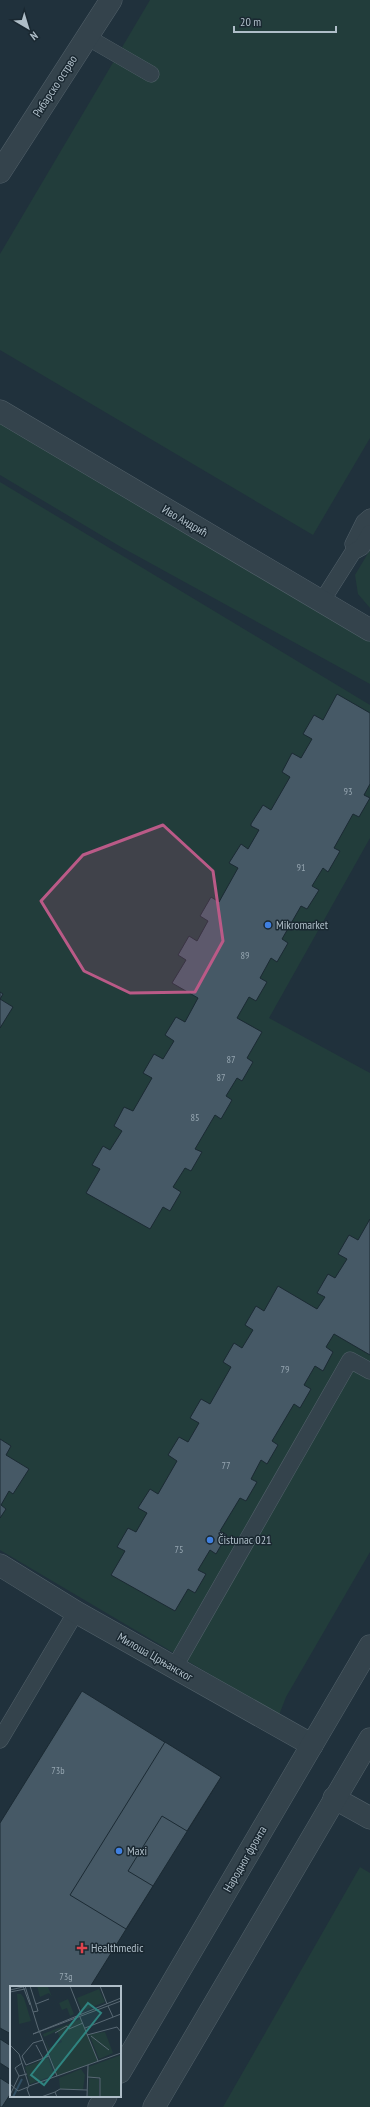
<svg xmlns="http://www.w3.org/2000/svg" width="370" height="2107" viewBox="0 0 370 2107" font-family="'PT Sans Narrow',sans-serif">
	<rect width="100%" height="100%" fill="#20313c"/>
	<g fill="#223d3b">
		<path d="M150 0H370V438L313 535 0 350V254Z"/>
		<path d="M0 412 370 630V684L121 547 0 475Z"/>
		<path d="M0 482 370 705V838L269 1018 370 1073V1552L286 1697 279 1715 0 1550Z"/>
		<path d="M370 550V608L358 594 355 575Z"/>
		<path d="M360 1867 370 1873V2107H223Z"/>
	</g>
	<g fill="#465966" stroke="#1b2a33">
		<path d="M337 694 370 713V784L364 795 370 798 359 817 353 814 334 848 340 851 328 872 323 868 312 886 319 890 307 909 301 906 282 939 288 943 277 962 271 958 260 978 267 982 256 1001 249 997 237 1018 262 1032 247 1058 253 1062 242 1081 237 1078 226 1096 232 1100 221 1119 215 1115 195 1149 202 1152 191 1171 185 1168 173 1187 181 1192 170 1211 163 1207 150 1229 86 1193 100 1169 92 1165 103 1146 110 1150 122 1131 114 1126 124 1107 133 1111 152 1078 143 1073 154 1054 163 1059 174 1041 165 1035 176 1017 185 1022 198 998 172 983 186 960 178 955 189 936 197 941 208 921 200 916 211 897 219 902 238 868 229 863 241 844 248 849 259 830 251 826V824L263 805 271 810 290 777 282 772 292 753 301 758 312 739 303 734 314 715 323 720Z"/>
		<path d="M0 992 3 994 0 999 13 1007 0 1028Z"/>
		<path d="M370 1219V1355L334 1334 326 1347 333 1352 323 1371 315 1366 304 1385 311 1389 300 1408 294 1404 272 1441 278 1445 267 1464 261 1460 251 1479 257 1482 246 1501 240 1498 220 1531 227 1535 216 1554 210 1550 198 1570 206 1574 195 1593 188 1589 175 1611 111 1575 125 1551 117 1547 128 1528 136 1532 147 1513 138 1508 150 1489 158 1494 177 1461 168 1455 179 1437 188 1442 199 1423 190 1418 201 1399 210 1404 231 1367 223 1362 234 1343 242 1348 253 1330 245 1325 256 1306 264 1311 278 1286 317 1309 325 1297 317 1293 328 1274 335 1278 347 1259 338 1254 349 1235 358 1240Z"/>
		<path d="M0 1439 11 1446 6 1455 29 1469 13 1494 9 1491 1 1505 6 1509 0 1518Z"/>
		<path d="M82 1691 221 1777 90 1987H11V2034L0 2028V1823Z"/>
		<path d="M165 1742 221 1777 187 1831 162 1816 128 1871 153 1886 126 1929 70 1895Z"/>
		<path d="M0 2039 11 2046V2070L0 2063Z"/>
		<path d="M0 2078 11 2085V2093L2 2107H0Z"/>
	</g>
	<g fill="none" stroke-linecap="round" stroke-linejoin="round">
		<g stroke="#52616a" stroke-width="17">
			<g id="service">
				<path d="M87 37 151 74"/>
				<path d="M353 544 364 522 370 517"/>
				<path d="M322 601 353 552 362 547 370 533"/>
				<path d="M174 1668 350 1360 370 1371"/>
				<path d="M0 1740 76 1612"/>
			</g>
		</g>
		<g stroke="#52616a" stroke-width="23">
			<g id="minor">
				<path d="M0 172 111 0"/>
				<path d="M0 411 370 630"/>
				<path d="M0 1565 76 1612 312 1745"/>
				<path d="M334 1798 370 1818"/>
			</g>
		</g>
		<g stroke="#52616a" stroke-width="23">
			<g id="tertiary">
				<path d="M120 2072 370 1646"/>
				<path d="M99 2107 106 2096"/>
				<path d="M154 2107 370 1739"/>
			</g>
		</g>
		<use href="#service" stroke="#34434c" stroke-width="16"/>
		<use href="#minor" stroke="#34434c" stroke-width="22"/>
		<use href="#tertiary" stroke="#34434c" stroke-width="22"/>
	</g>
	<path fill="#ba5a87" fill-opacity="0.2" stroke="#ba5a87" stroke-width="3" stroke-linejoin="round" d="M163 825 213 871 223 941 195 992 130 993 84 971 41 901 83 855Z"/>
	<g fill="#3f7fe0" stroke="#1a2831" stroke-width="1.5">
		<circle cx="268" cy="925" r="4"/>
		<circle cx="210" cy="1540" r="4"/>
		<circle cx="119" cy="1851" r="4"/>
	</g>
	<path fill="#e0444e" stroke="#1a2831" stroke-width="1.5" d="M80 1942h4v4h4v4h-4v4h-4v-4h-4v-4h4z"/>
	<g text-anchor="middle" stroke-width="3" stroke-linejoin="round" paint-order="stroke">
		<g font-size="10" fill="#95a5b0">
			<text x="348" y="795">93</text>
			<text x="301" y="871">91</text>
			<text x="245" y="959">89</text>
			<text x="231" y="1063">87</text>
			<text x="221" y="1081">87</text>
			<text x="195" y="1121">85</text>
			<text x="285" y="1373">79</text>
			<text x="226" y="1469">77</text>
			<text x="179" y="1553">75</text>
			<text x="58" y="1774">73b</text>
			<text x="66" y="1980">73g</text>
		</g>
		<g font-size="12" fill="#afbec8" stroke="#1a2831">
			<text transform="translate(55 86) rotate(-57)" y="4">Рибарско острво</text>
			<text transform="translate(185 521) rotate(30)" y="4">Иво Андрић</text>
			<text transform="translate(155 1657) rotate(30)" y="4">Милоша Црњанског</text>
			<text transform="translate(245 1859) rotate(-60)" y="4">Народног фронта</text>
		</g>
		<g font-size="12" fill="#afbec8" stroke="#1a2831" text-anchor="start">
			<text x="276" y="929">Mikromarket</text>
			<text x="218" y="1544">Čistunac 021</text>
			<text x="127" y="1855">Maxi</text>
			<text x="91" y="1952">Healthmedic</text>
		</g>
	</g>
	<g transform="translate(10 1986)">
		<rect width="111" height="111" fill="#20313c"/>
		<path d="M27 0 38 1 42 11 39 7 30 11ZM89 3 95 16 72 25 67 12ZM7 8H11L14 12 21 35 9 38ZM58 13 64 28 60 30 57 22 52 24 49 17ZM71 33 88 75 47 90 33 48ZM47 45 52 56 39 62 42 70 34 51ZM95 46 103 67 89 73 79 48ZM111 69V111H90V92L78 91V81ZM38 72 44 89 20 98 15 81ZM71 83 75 89 73 104 50 103 49 92ZM79 92 89 93V111H78Z" fill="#223d3b" fill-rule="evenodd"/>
		<path fill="none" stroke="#314f63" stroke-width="2" d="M3 111 12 93"/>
		<path fill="none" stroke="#596974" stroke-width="1" d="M13 0 20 19M15 0 28 42 47 90M20 0 28 25 23 26M60 0 71 28M90 0 97 18M0 4 13 1M0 6 15 3M111 12 23 48 111 15M26 18 39 13M98 20 103 31M70 31 88 75M75 42 111 28M45 47 57 40 59 43 73 37M77 49 107 41 111 46M81 50 99 64M33 54 23 57 12 70 16 79 39 70M0 59 9 68 19 100M26 59 33 72M12 77 5 82 9 90 17 88M78 91 90 92V111M0 98 8 105 18 101M0 109 9 90M20 111 17 103 19 100 111 67M31 111 45 106M47 111 45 106 50 103 77 104M77 111 78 79"/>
		<path fill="#2f8480" fill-opacity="0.15" stroke="#2f8480" stroke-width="2" d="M78 17 91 27 34 99 21 89Z"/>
		<rect width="111" height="111" fill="none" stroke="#afbec8" stroke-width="2"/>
	</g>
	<g transform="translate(28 28) rotate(142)" stroke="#1a2831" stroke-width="3" paint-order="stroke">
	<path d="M0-3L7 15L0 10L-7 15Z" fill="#afbec8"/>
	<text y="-6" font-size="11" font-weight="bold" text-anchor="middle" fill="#afbec8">N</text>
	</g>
	<path d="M234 26v6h102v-6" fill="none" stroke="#afbec8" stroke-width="2"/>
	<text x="240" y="26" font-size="12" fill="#afbec8" stroke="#1a2831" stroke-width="3" paint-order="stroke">20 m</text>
</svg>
